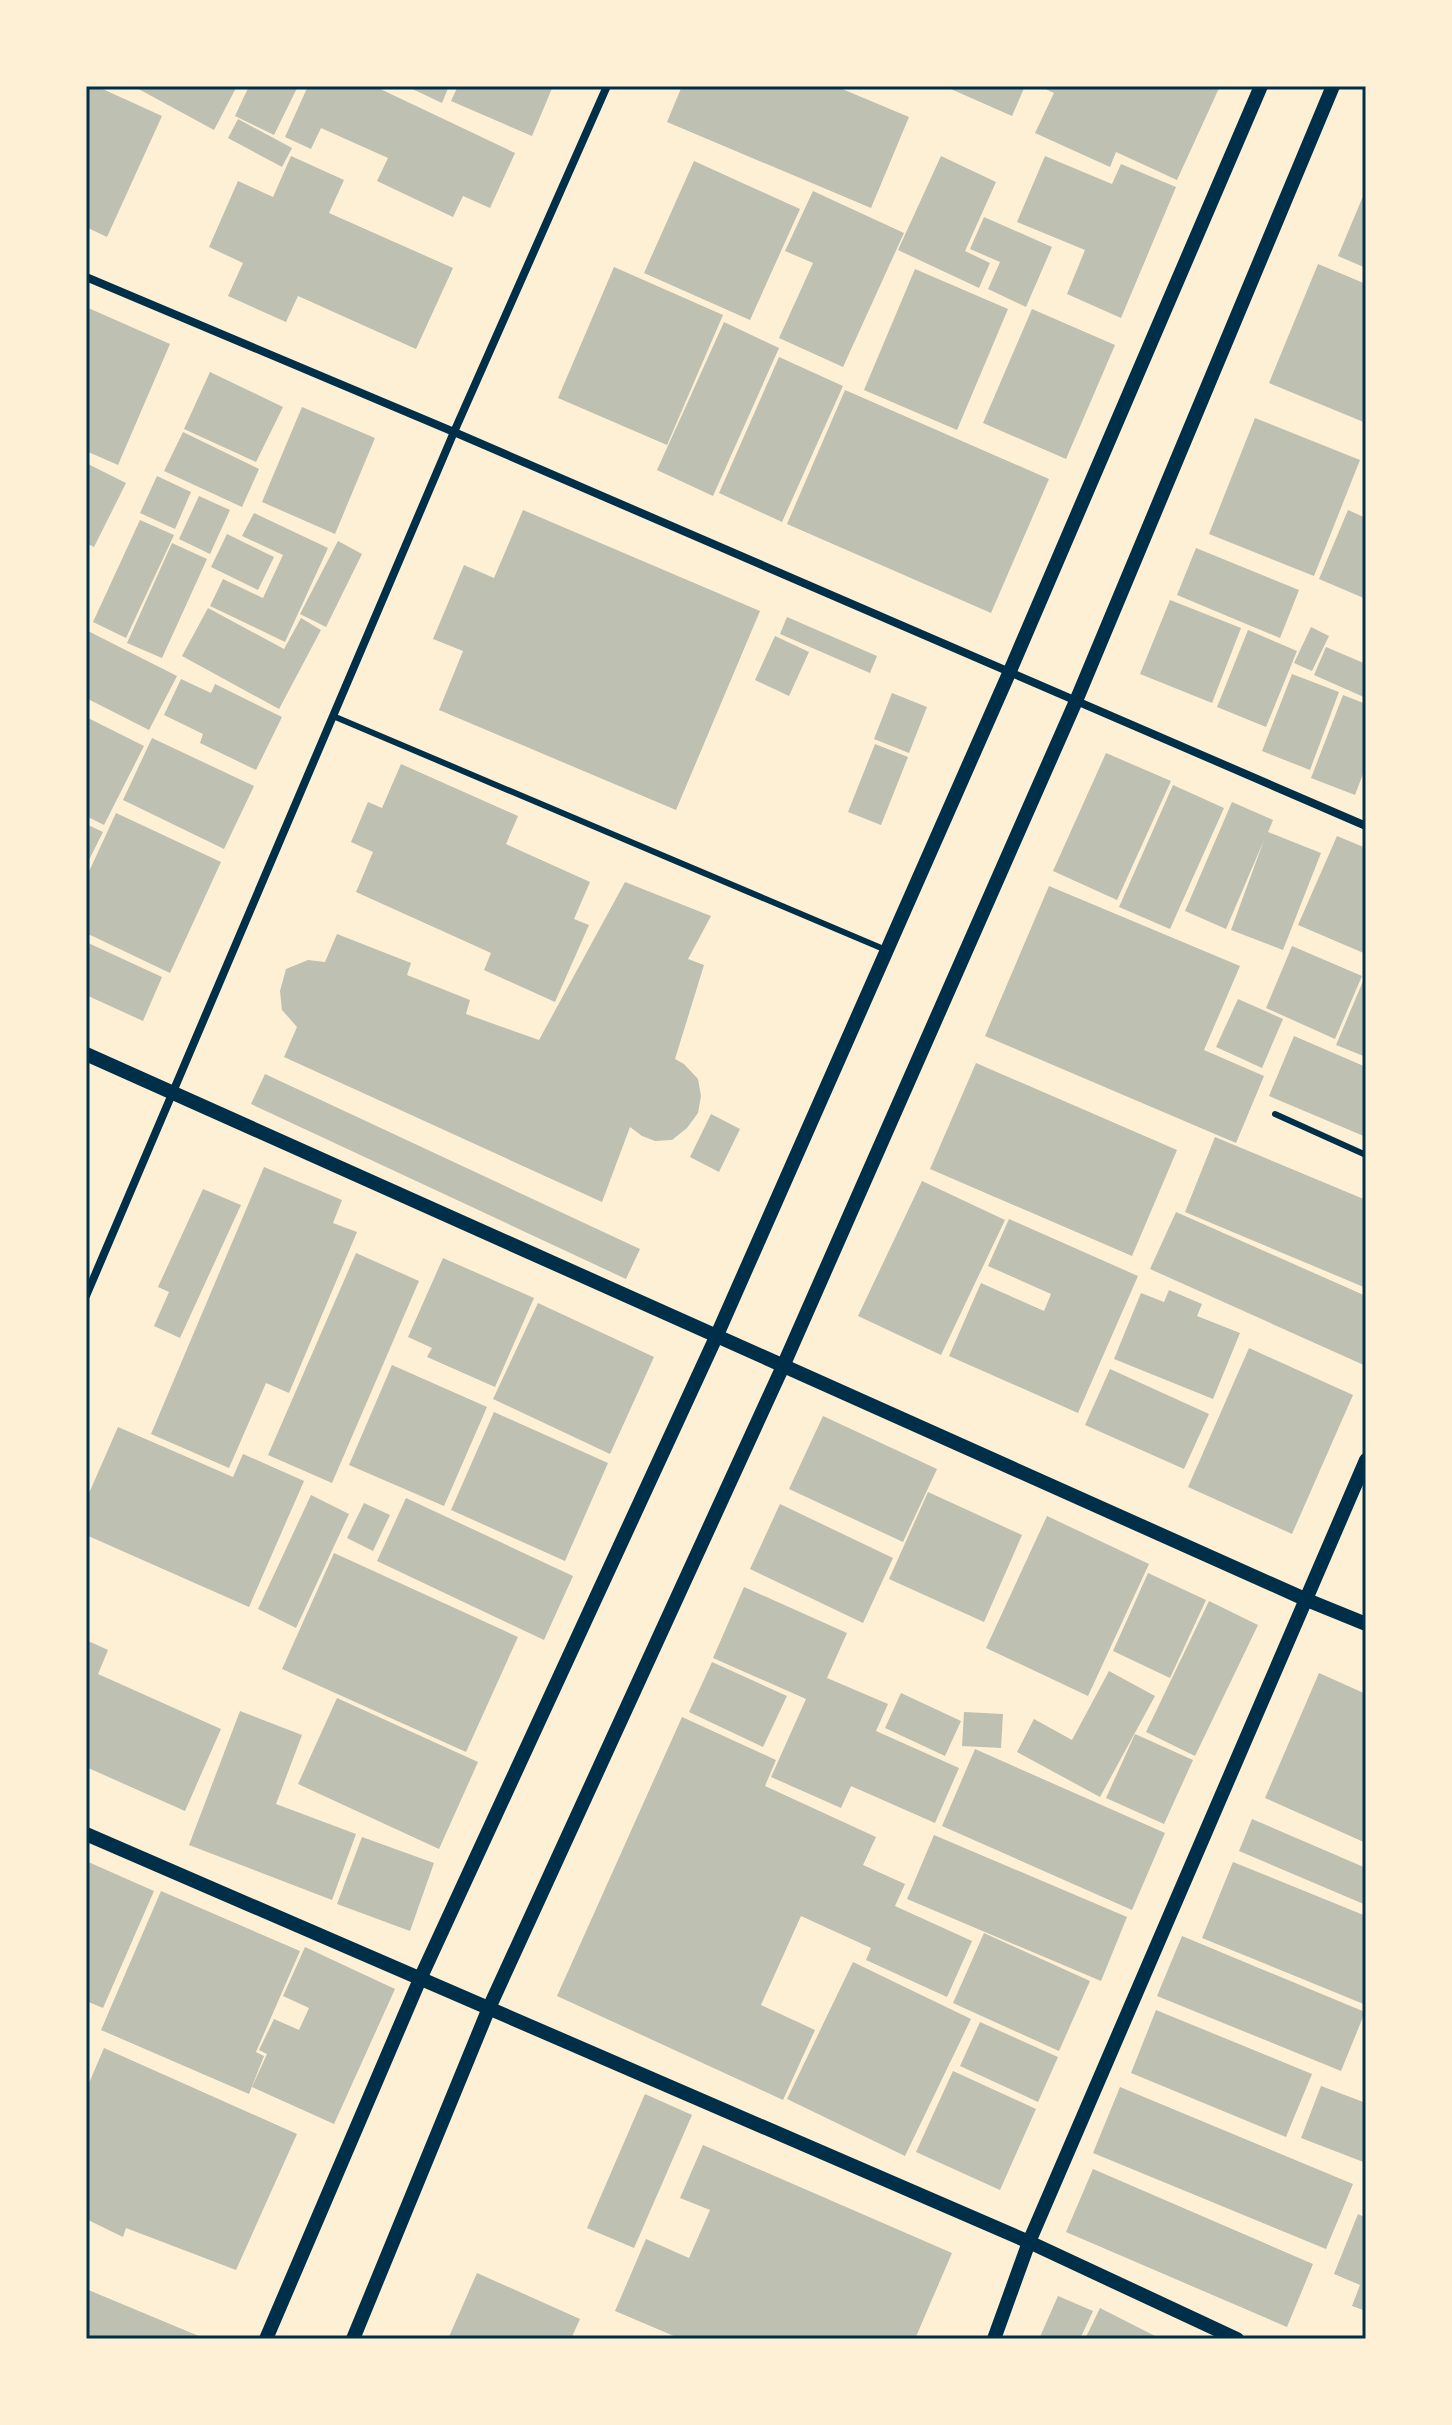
<svg xmlns="http://www.w3.org/2000/svg" width="1452" height="2425" viewBox="0 0 1452 2425" font-family="'Fira Sans Condensed',sans-serif">
	<rect width="100%" height="100%" fill="#fdf0d5"/>
	<g fill="#bec0b2">
		<path d="M86 86H96L162 116 107 237 86 227Z"/>
		<path d="M133 86H237L214 130Z"/>
		<path d="M249 86H298L274 135 235 116Z"/>
		<path d="M308 86H374L515 153 490 208 463 196 453 217 377 181 388 158 321 128 311 149 285 137Z"/>
		<path d="M406 86H449L442 103Z"/>
		<path d="M458 86H553L532 136 451 101Z"/>
		<path d="M682 86H835L909 117 871 208 667 122Z"/>
		<path d="M944 86H1025L1012 116Z"/>
		<path d="M1039 86H1220L1177 180 1116 152 1110 167 1035 133 1054 93Z"/>
		<path d="M238 119 292 148 282 167 228 138Z"/>
		<path d="M291 156 344 180 329 213 453 268 416 349 298 296 286 322 228 296 243 263 209 247 238 181 273 197Z"/>
		<path d="M941 156 996 182 965 251 990 263 979 288 898 250Z"/>
		<path d="M1045 156 1112 184 1121 164 1176 187 1121 318 1067 294 1085 250 1017 222Z"/>
		<path d="M694 161 800 209 750 320 644 273Z"/>
		<path d="M1366 189V268L1338 256Z"/>
		<path d="M813 191 904 233 843 367 779 338 813 263 785 251Z"/>
		<path d="M984 217 1052 247 1026 307 988 289 1000 262 970 249Z"/>
		<path d="M1318 264 1366 284V423L1269 383Z"/>
		<path d="M614 267 723 315 667 445 558 398Z"/>
		<path d="M915 269 1008 309 957 430 864 390Z"/>
		<path d="M86 307 170 344 118 465 86 451Z"/>
		<path d="M1032 309 1115 345 1066 459 983 423Z"/>
		<path d="M724 322 779 348 713 496 657 470Z"/>
		<path d="M779 357 843 386 782 522 719 493Z"/>
		<path d="M210 372 283 407 256 462 184 429Z"/>
		<path d="M845 390 1049 479 991 613 787 524Z"/>
		<path d="M302 407 375 438 335 534 262 502Z"/>
		<path d="M1255 418 1360 460 1314 576 1209 534Z"/>
		<path d="M183 432 259 469 242 507 164 471Z"/>
		<path d="M86 463 126 483 94 547 86 543Z"/>
		<path d="M157 476 191 492 175 529 140 513Z"/>
		<path d="M199 496 230 510 210 554 179 539Z"/>
		<path d="M523 510 760 611 676 810 439 710 463 651 433 639 464 565 494 578Z"/>
		<path d="M1348 510 1366 518V599L1319 579Z"/>
		<path d="M254 513 328 548 285 642 210 606 223 579 263 598 283 555 242 536Z"/>
		<path d="M140 520 174 535 126 638 93 622Z"/>
		<path d="M227 534 274 557 258 590 211 567Z"/>
		<path d="M338 541 362 554 326 627 300 614Z"/>
		<path d="M172 543 207 559 162 658 127 643Z"/>
		<path d="M1196 548 1299 590 1280 638 1177 595Z"/>
		<path d="M1170 600 1241 628 1212 703 1140 674Z"/>
		<path d="M208 608 284 649 301 618 321 630 279 709 182 656Z"/>
		<path d="M787 617 877 656 870 673 780 634Z"/>
		<path d="M1311 627 1329 636 1312 671 1294 663Z"/>
		<path d="M86 630 177 676 149 730 86 698Z"/>
		<path d="M1248 630 1297 651 1266 727 1217 707Z"/>
		<path d="M775 636 809 652 789 696 755 680Z"/>
		<path d="M1326 647 1366 664V698L1314 675Z"/>
		<path d="M1292 674 1339 692 1310 770 1262 751Z"/>
		<path d="M181 679 211 693 215 684 282 717 256 770 200 743 203 734 164 715Z"/>
		<path d="M892 693 927 707 909 753 874 739Z"/>
		<path d="M1343 695 1366 704V766L1355 795 1311 778Z"/>
		<path d="M86 717 144 746 104 825 86 816Z"/>
		<path d="M152 738 254 786 224 849 123 800Z"/>
		<path d="M875 744 908 757 881 825 848 812Z"/>
		<path d="M1106 753 1171 781 1117 900 1053 871Z"/>
		<path d="M401 764 518 816 506 844 590 882 574 919 589 925 555 1002 484 970 491 953 356 892 373 852 351 842 368 802 382 808Z"/>
		<path d="M1173 785 1224 808 1170 929 1119 907Z"/>
		<path d="M1232 802 1273 820 1268 832 1321 853 1283 950 1231 930 1264 840 1226 929 1185 911Z"/>
		<path d="M116 813 221 862 170 973 86 933V878Z"/>
		<path d="M86 824 103 832 88 862 86 861Z"/>
		<path d="M1337 836 1366 848V954L1298 925Z"/>
		<path d="M625 882 711 916 688 959 704 965 675 1059 684 1064 698 1079 701 1096 698 1113 687 1128 672 1140 655 1141 642 1136 630 1127 602 1202 284 1057 297 1027 282 1010 280 991 286 969 308 960 325 962 337 934 411 963 407 975 470 1000 466 1014 539 1040Z"/>
		<path d="M1049 886 1240 966 1204 1050 1264 1076 1236 1143 985 1036Z"/>
		<path d="M86 942 162 977 143 1021 86 995Z"/>
		<path d="M1292 946 1362 976 1335 1039 1266 1008Z"/>
		<path d="M1366 974V1057L1336 1045Z"/>
		<path d="M1238 999 1283 1019 1262 1068 1216 1047Z"/>
		<path d="M1294 1036 1366 1067V1137L1269 1096Z"/>
		<path d="M976 1063 1177 1150 1132 1256 930 1169Z"/>
		<path d="M265 1074 640 1249 626 1279 251 1104Z"/>
		<path d="M711 1114 740 1129 719 1172 690 1157Z"/>
		<path d="M1215 1137 1366 1200V1288L1185 1212Z"/>
		<path d="M264 1167 342 1200 333 1223 357 1232 289 1393 266 1383 229 1468 151 1434Z"/>
		<path d="M922 1181 1005 1220 941 1355 858 1316Z"/>
		<path d="M203 1189 241 1205 180 1338 154 1326 169 1292 158 1287Z"/>
		<path d="M1176 1212 1366 1296V1366L1150 1269Z"/>
		<path d="M1009 1219 1138 1276 1078 1413 949 1356 981 1283 1044 1311 1051 1294 988 1266Z"/>
		<path d="M356 1253 419 1281 332 1483 268 1455Z"/>
		<path d="M443 1258 534 1298 495 1387 427 1357 432 1348 408 1337Z"/>
		<path d="M1169 1290 1202 1304 1197 1316 1240 1333 1213 1399 1114 1359 1141 1293 1164 1302Z"/>
		<path d="M538 1303 654 1357 610 1454 493 1399Z"/>
		<path d="M1249 1348 1353 1395 1292 1534 1188 1487Z"/>
		<path d="M392 1365 487 1407 444 1506 349 1465Z"/>
		<path d="M1110 1369 1209 1414 1184 1469 1085 1425Z"/>
		<path d="M494 1412 608 1463 565 1561 451 1510Z"/>
		<path d="M823 1416 937 1469 903 1542 789 1489Z"/>
		<path d="M118 1427 233 1477 243 1454 304 1481 249 1607 86 1535V1500Z"/>
		<path d="M928 1492 1022 1535 984 1622 889 1579Z"/>
		<path d="M311 1495 349 1514 296 1628 258 1609Z"/>
		<path d="M406 1498 573 1576 544 1640 377 1561Z"/>
		<path d="M364 1503 390 1515 373 1551 347 1538Z"/>
		<path d="M780 1504 893 1558 863 1623 750 1569Z"/>
		<path d="M1047 1516 1149 1564 1088 1696 986 1648Z"/>
		<path d="M334 1553 518 1637 466 1752 282 1669Z"/>
		<path d="M1148 1573 1206 1600 1170 1678 1113 1651Z"/>
		<path d="M744 1587 847 1633 827 1678 888 1704 876 1731 959 1768 935 1823 851 1786 841 1808 771 1777 806 1699 713 1658Z"/>
		<path d="M1209 1601 1258 1625 1195 1756 1146 1732Z"/>
		<path d="M86 1640 108 1650 98 1674 221 1729 185 1811 86 1767Z"/>
		<path d="M712 1662 787 1696 763 1747 689 1712Z"/>
		<path d="M1109 1671 1155 1696 1100 1797 1017 1752 1034 1719 1072 1740Z"/>
		<path d="M1319 1673 1366 1694V1843L1265 1798Z"/>
		<path d="M901 1693 961 1721 945 1756 885 1728Z"/>
		<path d="M337 1698 478 1762 439 1849 298 1784Z"/>
		<path d="M240 1711 302 1735 276 1804 356 1834 332 1900 189 1845Z"/>
		<path d="M964 1712 1003 1714 1001 1748 962 1746Z"/>
		<path d="M682 1717 776 1760 765 1786 876 1837 863 1865 905 1884 895 1906 972 1941 947 1997 866 1960 871 1948 801 1916 761 2005 815 2030 783 2100 557 1996Z"/>
		<path d="M1135 1734 1193 1760 1164 1824 1106 1798Z"/>
		<path d="M975 1749 1165 1833 1132 1910 942 1826Z"/>
		<path d="M1252 1819 1366 1868V1905L1239 1851Z"/>
		<path d="M934 1835 1127 1917 1101 1981 907 1899Z"/>
		<path d="M362 1837 434 1863 410 1931 337 1904Z"/>
		<path d="M86 1861 154 1891 103 2008 86 2001Z"/>
		<path d="M1233 1862 1366 1916V2005L1202 1938Z"/>
		<path d="M161 1891 300 1951 256 2052 264 2056 249 2094 101 2030Z"/>
		<path d="M984 1933 1090 1981 1059 2051 953 2003Z"/>
		<path d="M1182 1936 1365 2012 1341 2071 1157 1996Z"/>
		<path d="M305 1947 395 1989 334 2124 252 2087 267 2054 259 2050 274 2019 299 2030 309 2008 283 1996Z"/>
		<path d="M853 1962 971 2019 905 2156 787 2099Z"/>
		<path d="M1156 2010 1312 2074 1286 2137 1131 2073Z"/>
		<path d="M980 2022 1058 2057 1038 2102 960 2066Z"/>
		<path d="M104 2048 297 2134 236 2270 126 2228 123 2237 86 2219V2090Z"/>
		<path d="M953 2071 1036 2109 1000 2190 916 2152Z"/>
		<path d="M1321 2086 1366 2103V2163L1301 2138Z"/>
		<path d="M1120 2087 1353 2184 1326 2249 1093 2153Z"/>
		<path d="M645 2094 692 2115 634 2248 587 2228Z"/>
		<path d="M703 2145 952 2253 915 2339H681L615 2311 646 2239 689 2258 710 2210 680 2198Z"/>
		<path d="M1093 2169 1313 2264 1287 2327 1066 2232Z"/>
		<path d="M1358 2214 1366 2218V2311L1352 2306 1360 2285 1334 2274Z"/>
		<path d="M477 2273 580 2319 571 2339H448Z"/>
		<path d="M86 2289 206 2339H86Z"/>
		<path d="M1058 2296 1093 2311 1080 2339H1039Z"/>
		<path d="M1100 2308 1161 2339H1085Z"/>
	</g>
	<g fill="none" stroke-linecap="round" stroke-linejoin="round">
		<g stroke="#003049" stroke-width="6">
			<path d="M333 716 886 950"/>
			<path d="M1275 1114 1366 1155"/>
		</g>
		<g stroke="#003049" stroke-width="8">
			<path d="M86 277 454 432 1366 826"/>
			<path d="M86 1296 454 432 607 86"/>
		</g>
		<g stroke="#003049" stroke-width="14">
			<path d="M86 1054 1307 1600 1366 1624"/>
			<path d="M86 1834 1029 2242 1237 2339"/>
			<path d="M266 2339 420 1979 717 1335 887 950 1010 671 1261 86"/>
			<path d="M353 2339 489 2008 784 1364 1076 701 1333 86"/>
			<path d="M994 2339 1029 2242 1366 1460"/>
		</g>
	</g>
	<rect width="1452" height="2425" fill="none" stroke="#fdf0d5" stroke-width="176"/>
	<rect x="88" y="88" width="1276" height="2249" fill="none" stroke="#003049" stroke-width="3"/>
</svg>
